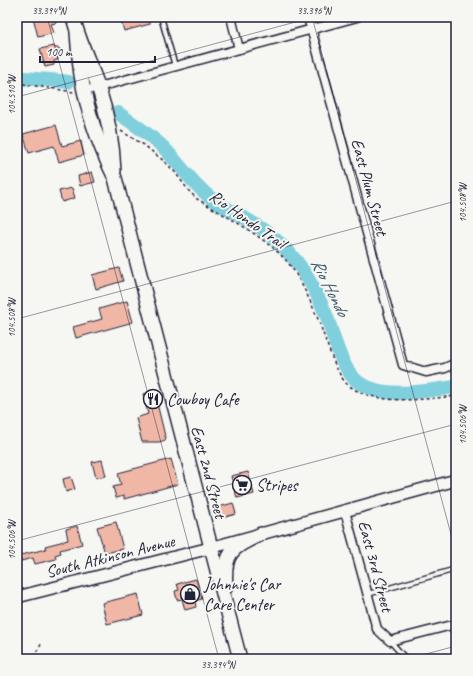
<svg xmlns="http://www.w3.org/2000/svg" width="473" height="676" viewBox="0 0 473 676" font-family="Caveat,sans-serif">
	<rect width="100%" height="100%" fill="#f6f6f2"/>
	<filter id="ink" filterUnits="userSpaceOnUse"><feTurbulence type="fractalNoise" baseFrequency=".025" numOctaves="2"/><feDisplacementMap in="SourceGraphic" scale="8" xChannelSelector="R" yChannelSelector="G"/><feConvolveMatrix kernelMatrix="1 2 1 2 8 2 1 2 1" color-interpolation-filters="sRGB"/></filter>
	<g filter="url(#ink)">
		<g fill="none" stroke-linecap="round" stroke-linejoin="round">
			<g stroke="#80cfdd" stroke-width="14">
				<path d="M17 77C34 80 51 79 68 82"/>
				<path d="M118 113C134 124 151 135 164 148 180 165 194 185 212 199 224 208 238 214 251 222 276 237 296 256 310 282 317 293 322 305 327 317 334 337 342 373 361 384 389 400 426 390 456 387"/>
			</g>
		</g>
		<g fill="#f0b7a7" stroke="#22223b">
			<path d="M33 17H55L56 23 51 24 54 33 38 37Z"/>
			<path d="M120 17H148L150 24 124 31Z"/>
			<path d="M54 46 55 48H59L61 56 57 57 58 60 54 61V65L45 67 40 49Z"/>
			<path d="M56 125 62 146 81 141 84 155 59 162 54 146 29 153 23 134Z"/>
			<path d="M92 172 95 182 80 186 78 176Z"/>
			<path d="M72 188 75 198 62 202 59 191Z"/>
			<path d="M119 268 123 281 96 289 92 275Z"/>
			<path d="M127 301 133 322 76 338 73 327 102 319 99 309Z"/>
			<path d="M154 391 166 440 159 442H142L136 418 148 414 143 394Z"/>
			<path d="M171 459 178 484 124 499V496L116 498 113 487 121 485 118 473Z"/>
			<path d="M102 460 106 476 96 478 92 462Z"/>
			<path d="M248 472 254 494 237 498 231 476Z"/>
			<path d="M71 477 75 489 66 492 63 479Z"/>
			<path d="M233 503 236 514 218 519 215 508Z"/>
			<path d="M116 522 123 549 105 553 97 527Z"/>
			<path d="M77 526 82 544 60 550 61 553 55 555 56 559 35 564 33 558 17 562V556L46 549 45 546 68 540 66 529Z"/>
			<path d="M196 579 202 599 195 601 196 607 185 610 182 599 177 600 175 591 179 590 177 584Z"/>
			<path d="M138 594 143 615 107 624 102 603Z"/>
		</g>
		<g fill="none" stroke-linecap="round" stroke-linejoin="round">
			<g stroke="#22223b" stroke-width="7">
				<g id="service">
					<path d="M161 17 175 66"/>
					<path d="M368 594 456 569"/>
					<path d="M390 641 406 659"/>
				</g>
			</g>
			<g stroke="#22223b" stroke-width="11">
				<g id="minor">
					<path d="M231 17 239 49"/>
					<path d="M308 17 403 365 426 372 445 368 456 363"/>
					<path d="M84 91 357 17"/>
					<path d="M345 511 377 629 390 641 456 624"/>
				</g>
			</g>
			<g stroke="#22223b" stroke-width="14">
				<path id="secondary" d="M17 597 210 548 456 480"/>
			</g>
			<g stroke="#22223b" stroke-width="16">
				<g id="primary">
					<path d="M73 17C79 41 90 63 98 86 107 113 113 142 114 171"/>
					<path d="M77 32C78 46 79 61 81 75 87 111 99 146 115 178L240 659"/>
					<path d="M226 587C223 552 232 548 261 534"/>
				</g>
			</g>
			<g stroke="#22223b" stroke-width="1.5" stroke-dasharray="3 3" stroke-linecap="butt">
				<path d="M17 83 74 92"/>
				<path d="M121 131 144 145 165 162 174 171 189 191 197 199C227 217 276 242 294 271 302 284 309 298 315 312 323 329 334 372 347 384 373 407 425 399 456 396"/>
				<path d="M17 652 20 659"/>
				<path d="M20 658 35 654 42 643"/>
			</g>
			<use href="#service" stroke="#f6f6f2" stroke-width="4"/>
			<use href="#minor" stroke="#f6f6f2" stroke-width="8"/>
			<use href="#secondary" stroke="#f6f6f2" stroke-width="11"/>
			<use href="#primary" stroke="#f6f6f2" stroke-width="13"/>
		</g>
	</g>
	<path fill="none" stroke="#22223b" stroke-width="1" stroke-opacity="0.45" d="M47 17 219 659M312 17 456 553M17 97 314 17M17 319 456 201M17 541 456 424M407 659 456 646"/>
	<defs>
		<g id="restaurant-ring" transform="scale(1)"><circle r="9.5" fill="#f6f6f2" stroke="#22223b" stroke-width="1.5"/><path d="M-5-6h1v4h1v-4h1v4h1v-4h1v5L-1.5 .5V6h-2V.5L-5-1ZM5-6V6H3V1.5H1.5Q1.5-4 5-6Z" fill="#22223b"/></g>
		<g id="supermarket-ring" transform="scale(1)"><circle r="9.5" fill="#f6f6f2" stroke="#22223b" stroke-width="1.5"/><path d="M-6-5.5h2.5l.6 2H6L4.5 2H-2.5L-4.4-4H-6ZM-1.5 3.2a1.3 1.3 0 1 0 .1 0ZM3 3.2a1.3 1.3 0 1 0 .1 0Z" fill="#22223b"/></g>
		<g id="shop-ring" transform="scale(1)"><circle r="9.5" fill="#f6f6f2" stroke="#22223b" stroke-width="1.5"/><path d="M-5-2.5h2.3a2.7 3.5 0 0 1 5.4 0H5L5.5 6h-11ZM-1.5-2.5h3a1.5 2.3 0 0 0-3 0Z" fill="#22223b"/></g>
	</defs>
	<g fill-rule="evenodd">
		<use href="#restaurant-ring" x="153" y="399"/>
		<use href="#supermarket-ring" x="242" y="485"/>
		<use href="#shop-ring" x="190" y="594"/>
	</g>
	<g text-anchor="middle" stroke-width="4" stroke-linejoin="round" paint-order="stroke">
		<g font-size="17" fill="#22223b" stroke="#f6f6f2">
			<text transform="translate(370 187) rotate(75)" y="6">East Plum Street</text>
			<text transform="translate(248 219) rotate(35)" y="6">Rio Hondo Trail</text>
			<text transform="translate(209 472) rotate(75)" y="6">East 2nd Street</text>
			<text transform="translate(110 556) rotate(-14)" y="6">South Atkinson Avenue</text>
			<text transform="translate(376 566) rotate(75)" y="6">East 3rd Street</text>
		</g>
		<g font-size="17" fill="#22223b" stroke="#f6f6f2" text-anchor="start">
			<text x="167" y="405">Cowboy Cafe</text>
			<text x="256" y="491">Stripes</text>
			<text x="204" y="590">Johnnie's Car<tspan x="204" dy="20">Care Center</tspan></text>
		</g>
		<g font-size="18" font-style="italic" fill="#3e566c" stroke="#f6f6f2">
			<text transform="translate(330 287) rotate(63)" y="6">Rio Hondo</text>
		</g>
	</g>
	<rect width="473" height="676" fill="none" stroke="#f6f6f2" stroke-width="44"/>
	<path d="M40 56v6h115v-6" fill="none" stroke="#22223b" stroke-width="2"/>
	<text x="46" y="56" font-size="12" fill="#22223b" stroke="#f6f6f2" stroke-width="3" paint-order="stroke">100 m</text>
	<rect x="22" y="22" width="429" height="632" fill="none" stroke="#22223b" stroke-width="1.5"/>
	<g font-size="10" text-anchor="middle" fill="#22223b">
		<text x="49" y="14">33.394°N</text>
		<text x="314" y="14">33.396°N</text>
		<text transform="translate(11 95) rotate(-90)" y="4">104.510°W</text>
		<text transform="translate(462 203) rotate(-90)" y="4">104.508°W</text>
		<text transform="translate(11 318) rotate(-90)" y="4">104.508°W</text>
		<text transform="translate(462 425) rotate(-90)" y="4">104.506°W</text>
		<text transform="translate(11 540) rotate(-90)" y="4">104.506°W</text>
		<text x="218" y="668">33.394°N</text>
	</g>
</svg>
